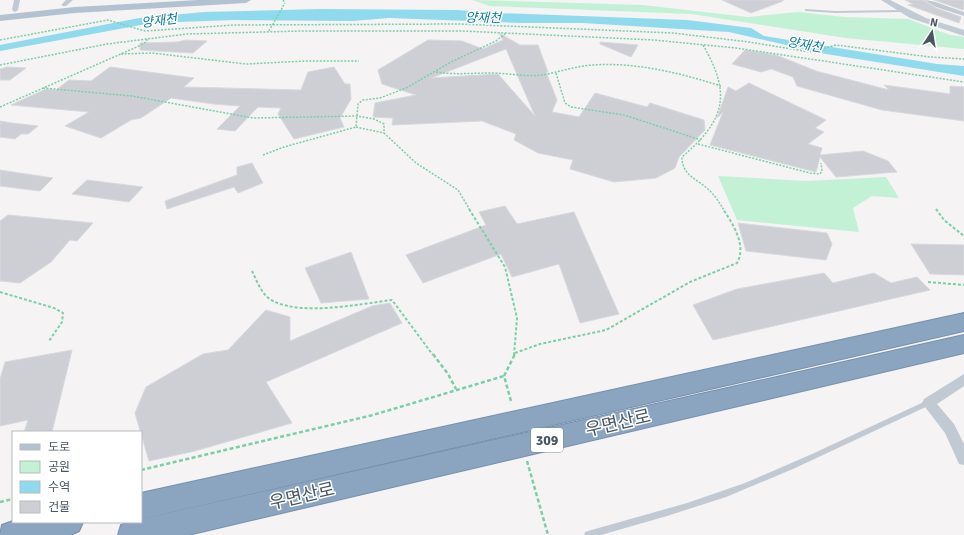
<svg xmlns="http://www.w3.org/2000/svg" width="964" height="535" viewBox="0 0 964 535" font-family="Signika,'Noto Sans KR',sans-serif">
	<rect width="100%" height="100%" fill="#f5f3f3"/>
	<g fill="#c3f1d5">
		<path d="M472 0 642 5 748 17 798 12 844 17 908 19 950 35 964 37V49L846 38 691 14 490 6Z"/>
		<path d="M718 176 806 181 886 177 899 198 872 196 853 208 859 232 737 220Z"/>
	</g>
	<path fill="#90daee" d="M319 9 457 10 499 13 687 20 751 28 764 36 937 64 964 66V76L826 54 729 32 583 23H521L389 18 353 21 233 20 152 23 0 51V45L139 18 204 12Z"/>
	<g fill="#cdcfd5" stroke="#d7d9de" fill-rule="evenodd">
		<path d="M722 0H783V1L751 13Z"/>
		<path d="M905 0H923L936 8 961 17 959 23 908 5 913 4Z"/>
		<path d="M934 0H964V6L963 10Z"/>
		<path d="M499 33 520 45H538L548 72H546L557 100 552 112 579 117 595 93 647 107 650 103 704 120 705 130 679 157 675 168 656 178 614 182 570 169 573 160 538 153 514 140 516 134 482 121 392 125 393 118 373 117 375 103 416 95 382 84 378 70 428 40 462 41 483 49 503 40ZM506 49 535 116 498 74 431 78Z"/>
		<path d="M186 40 207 41 193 53 140 50V43L177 42Z"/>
		<path d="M600 42 638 45 631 57 600 44Z"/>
		<path d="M745 50 776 55 816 71 889 90 884 85 950 94V86L964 87V121L882 110 797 86 793 77 771 69 761 72 732 64Z"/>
		<path d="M7 67 26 68 10 80H0V69Z"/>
		<path d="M110 67 194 78 184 87 301 90 308 72 334 67 345 84H350L351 99 340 118 344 127 294 139 278 114 281 108 258 107 235 131 217 129 240 106 213 104 171 98 141 118 131 120 101 138 65 126 89 112 11 105 46 89 56 90 69 80 91 81Z"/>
		<path d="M749 83 826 120 815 128 824 132 808 144 822 148 820 155 863 151 888 161 897 172 836 177 820 157 816 172 710 145 723 112 717 118 728 87 736 91Z"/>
		<path d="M0 121 12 123 38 126 28 134H21L15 139 0 137Z"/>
		<path d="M252 163 263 183 238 193 234 187 167 209 165 201 237 175V167Z"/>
		<path d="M0 170 53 178 40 191 0 186Z"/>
		<path d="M87 180 143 187 129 202 72 194Z"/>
		<path d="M505 206 517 224 574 212 619 314 580 323 559 264 512 277 501 254 423 283 406 255 486 225 479 212Z"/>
		<path d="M8 215 93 223 77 241 70 240 51 262 20 283 0 281V221Z"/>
		<path d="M738 223 827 233 832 244 826 260 746 251Z"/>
		<path d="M911 244 964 245V275L930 274Z"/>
		<path d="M351 252 369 299 321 303 305 268Z"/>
		<path d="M824 273 833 283 874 273 891 283 917 277 930 290 713 340 693 305 737 289Z"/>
		<path d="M390 303 402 323 266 382 292 423 195 451 149 461 135 413 146 387 203 354 228 350 266 310 290 317V341L372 306Z"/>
		<path d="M72 350 52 432H24L28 420 0 426V379L5 362Z"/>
	</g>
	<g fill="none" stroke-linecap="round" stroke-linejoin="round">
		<g stroke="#7690ad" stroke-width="2">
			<g id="highway">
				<path d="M964 313V331L141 519V493Z"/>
				<path d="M964 335V353L188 535H118L121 525 130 522H141V519Z"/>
				<path d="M13 521V522H83L79 531 71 535H0L2 525Z"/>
			</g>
		</g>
		<g stroke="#7ad0a6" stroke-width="1.5" stroke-dasharray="2 1.5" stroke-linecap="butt">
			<path d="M283 0 285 3"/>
			<path d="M0 40 108 20 145 31 234 25 459 24 673 33 749 42 810 52 836 45 930 57 964 59"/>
			<path d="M703 45C732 95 725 120 682 157 682 177 699 179 711 192 716 197 720 204 724 210"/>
			<path d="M121 54 152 53 246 64 305 61H359"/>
			<path d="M0 65 107 44 187 34 302 31H462L654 40 736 48 964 82"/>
			<path d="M436 72C455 75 472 73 490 73 507 73 525 77 542 75 559 72 576 66 593 65 636 62 680 73 721 86"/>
			<path d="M556 73 565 103 571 107 624 115 701 140"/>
			<path d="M43 88 132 96 253 118 357 116 374 119 384 124V133L416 163 458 190 470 210"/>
			<path d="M0 107 139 46 146 42 148 38"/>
			<path d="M356 127 384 133"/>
			<path d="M698 144 810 173 820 174 822 171 821 163"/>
			<path d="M263 155 284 147 356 127 358 104 363 100 380 98 406 88 451 62 496 41 506 33"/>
		</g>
		<g stroke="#7ad0a6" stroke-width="2" stroke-dasharray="3 2" stroke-linecap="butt">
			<path d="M469 209 505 267 517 318 514 355"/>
			<path d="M936 209 944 220 964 236"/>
			<path d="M252 271C257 281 262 296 273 301 303 316 359 304 392 300L433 355"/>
			<path d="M928 282 964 285"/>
			<path d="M0 292 54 308 63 313 62 322 49 341"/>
			<path d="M515 353 540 344 606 330 690 282 737 263C747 246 733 224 723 209"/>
		</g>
		<g stroke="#7ad0a6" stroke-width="2.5" stroke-dasharray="4 2.5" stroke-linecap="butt">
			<path d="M433 354 448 374 456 389"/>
			<path d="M511 401 504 376 515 354"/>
			<path d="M527 461 548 535"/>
			<path d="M141 470 373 415 504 376"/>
			<path d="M0 502 13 499"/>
		</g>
		<g fill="#c1cad2" fill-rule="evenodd">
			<path d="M805 9 835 11 901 10 903 11 901 12 835 13 806 11H805Z"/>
			<path d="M928 400 930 401 931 403 930 405 793 469 726 497 667 516 601 535H584L585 532 588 531 687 503 745 483 812 454Z"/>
		</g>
		<g fill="#c1cad2" fill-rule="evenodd">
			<path d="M14 0H20L18 10 15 12 12 10Z"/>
			<path d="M66 0H73L66 6H62V4Z"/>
			<path d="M924 0C935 0 953 9 964 12V16L936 7Z"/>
			<path d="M964 374V386L937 404 954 424 964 444V465L959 464 945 433 922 403 924 399Z"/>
		</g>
		<path fill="#c1cbd6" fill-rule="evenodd" d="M881 0H890L926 18 964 30V36L910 18Z"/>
		<path fill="#b3c2d1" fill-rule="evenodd" d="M198 0H251L246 3 75 13 0 21V15L75 7Z"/>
		<use href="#highway" fill="#8ba5c1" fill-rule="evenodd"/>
		<path stroke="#7ad0a6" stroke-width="1.5" stroke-dasharray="2 1.5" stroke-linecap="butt" d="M269 31 285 3"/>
	</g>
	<g text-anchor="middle" stroke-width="3" stroke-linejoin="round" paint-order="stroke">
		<g font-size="13" font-style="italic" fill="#0c7c9b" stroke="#fff">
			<text transform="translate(483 17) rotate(1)" y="5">양재천</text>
			<text transform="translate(159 20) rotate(-7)" y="5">양재천</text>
			<text transform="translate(805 44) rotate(10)" y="5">양재천</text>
		</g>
		<rect fill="#fff" stroke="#808990" stroke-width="1" x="531" y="428" width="32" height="24" rx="3"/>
		<g font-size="14" font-weight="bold" fill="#4a5661">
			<text x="547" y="445">309</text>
		</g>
		<g font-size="18" fill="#4a5661" stroke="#fff">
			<text transform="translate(618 423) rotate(-13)" y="6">우면산로</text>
			<text transform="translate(302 496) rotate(-13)" y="6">우면산로</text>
		</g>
	</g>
	<rect x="12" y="431" width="130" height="92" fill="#ffffff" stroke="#b7bbc0"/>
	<rect x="20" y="444" width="20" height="6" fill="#b3c2d1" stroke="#b7bbc0"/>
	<text x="48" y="451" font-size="12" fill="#4a5661">도로</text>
	<rect x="20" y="461" width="20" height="12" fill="#c3f1d5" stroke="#b7bbc0"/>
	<text x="48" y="471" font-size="12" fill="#4a5661">공원</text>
	<rect x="20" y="481" width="20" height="12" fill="#90daee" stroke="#b7bbc0"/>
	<text x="48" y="491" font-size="12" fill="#4a5661">수역</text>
	<rect x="20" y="501" width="20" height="12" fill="#cdcfd5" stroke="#b7bbc0"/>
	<text x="48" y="511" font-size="12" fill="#4a5661">건물</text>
	<g transform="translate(932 32) rotate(12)" stroke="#ffffff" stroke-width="3" paint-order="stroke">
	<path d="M0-3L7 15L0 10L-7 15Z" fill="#4a5661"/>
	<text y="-6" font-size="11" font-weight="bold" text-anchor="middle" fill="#4a5661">N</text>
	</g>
</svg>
